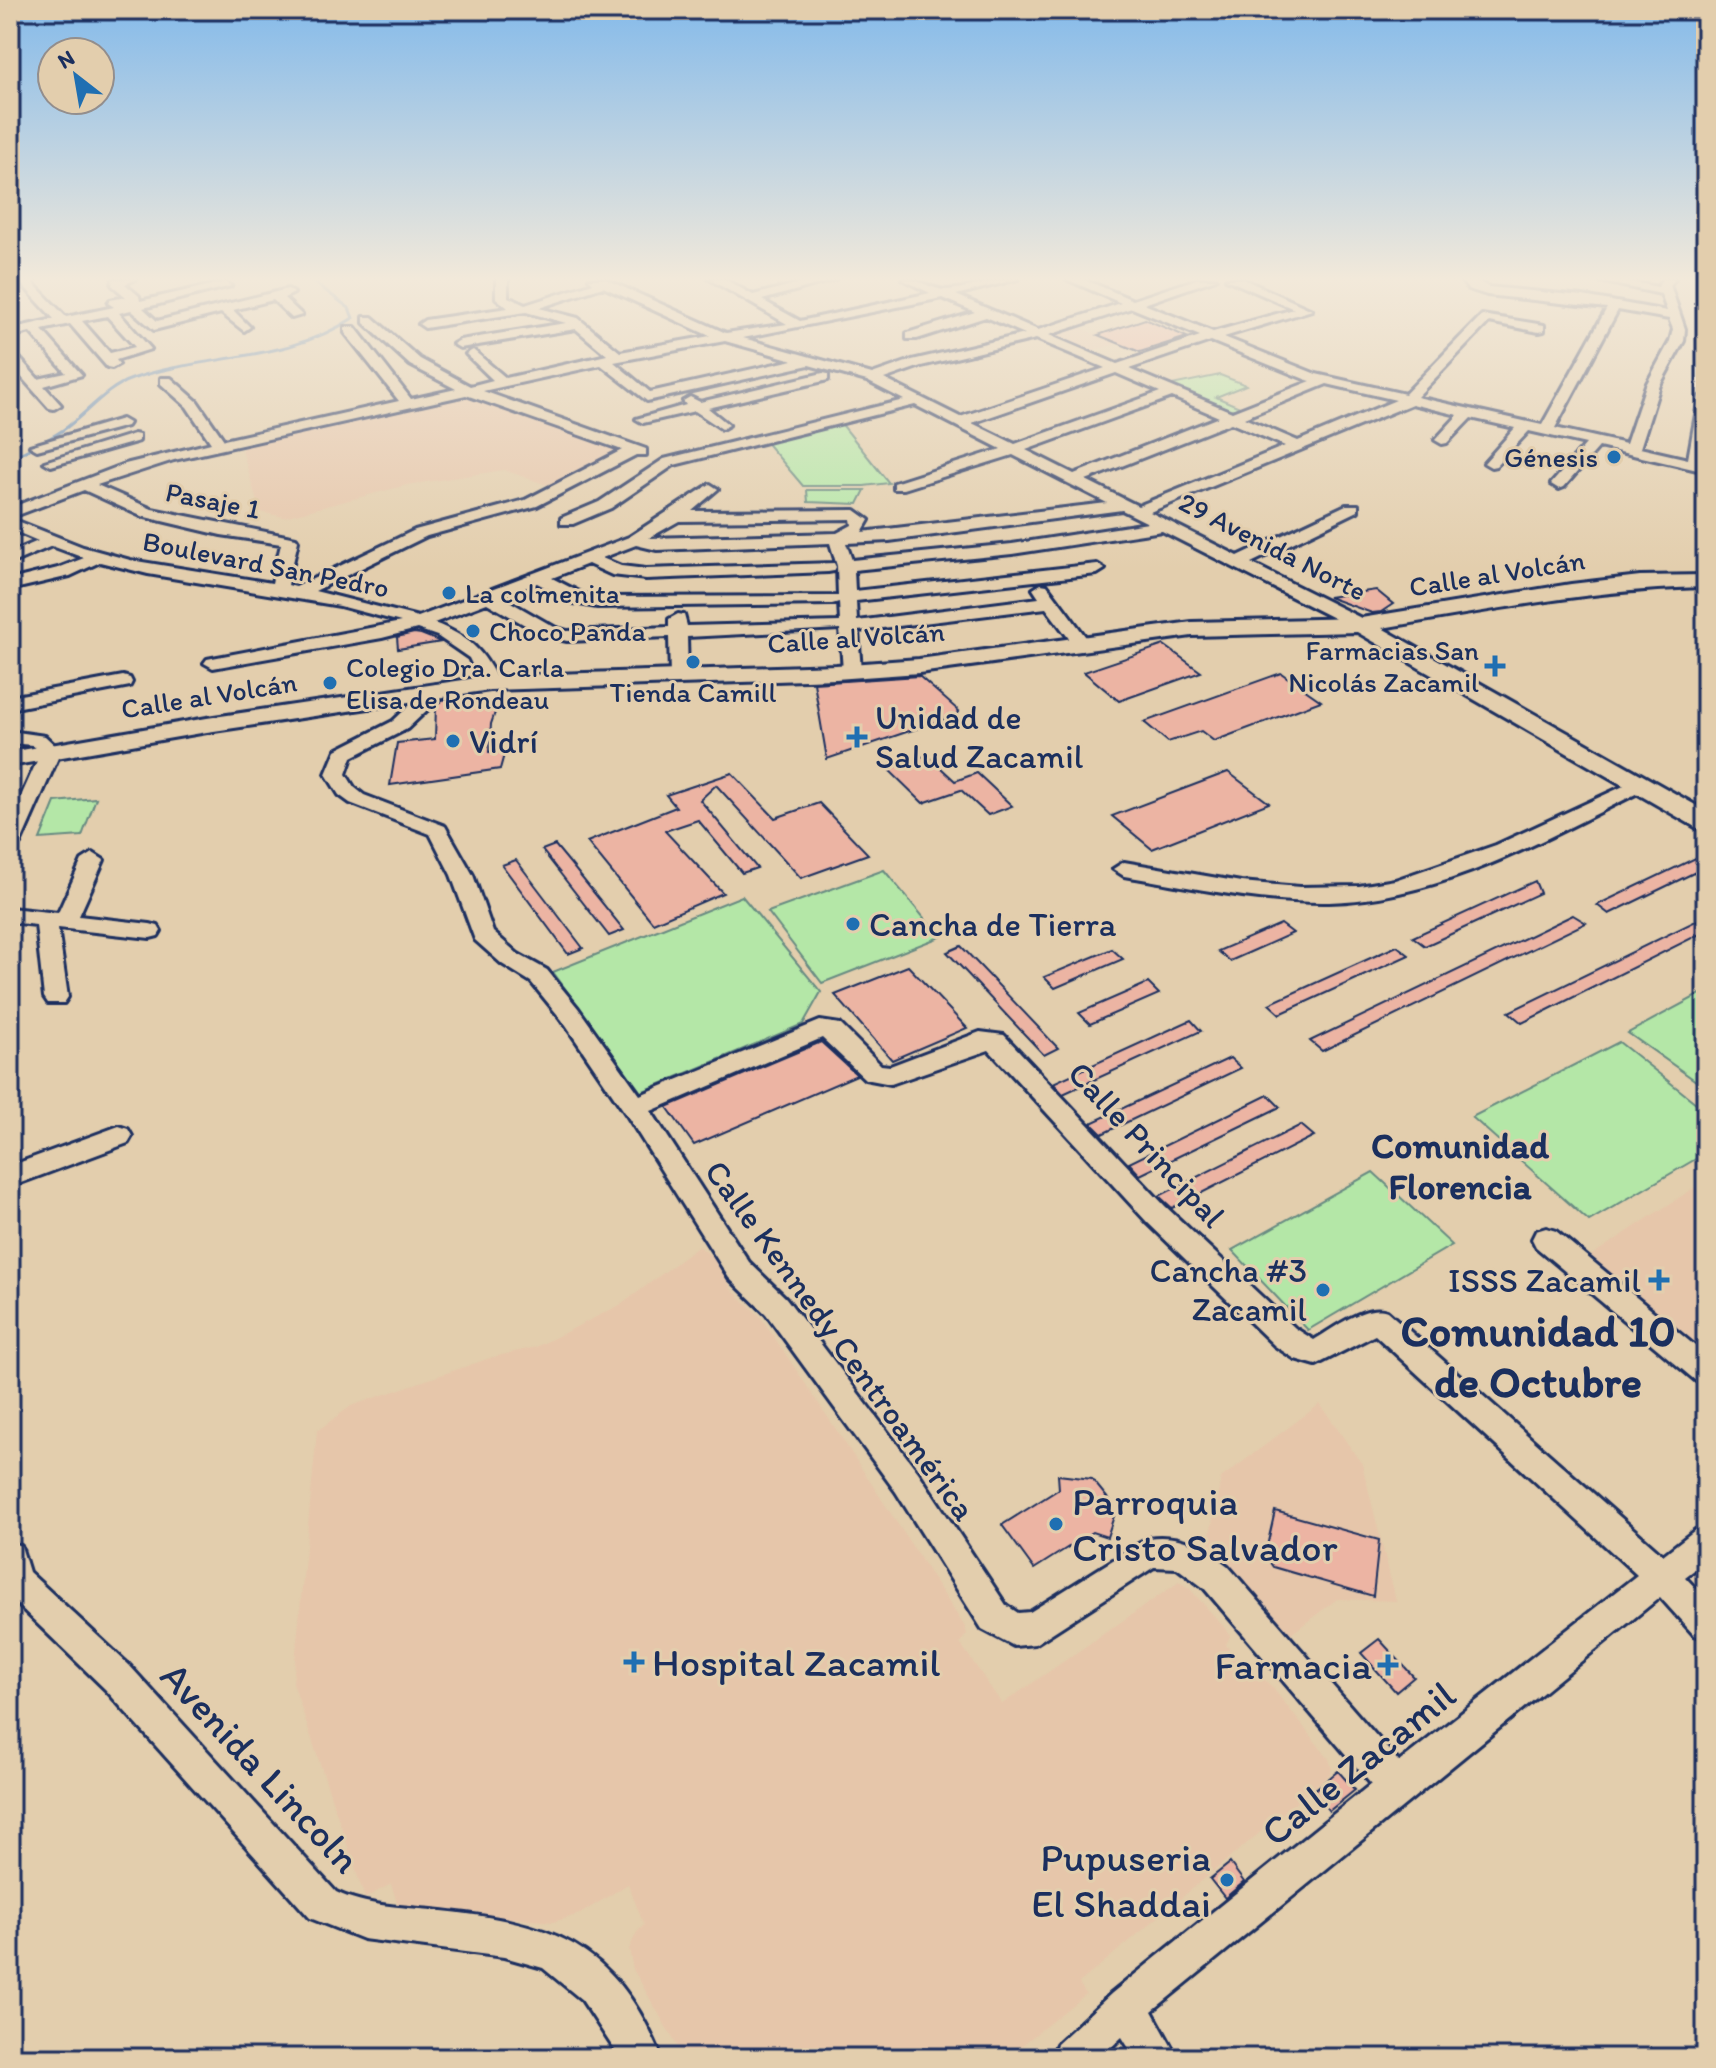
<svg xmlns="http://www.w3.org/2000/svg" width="1716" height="2068" viewBox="0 0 1716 2068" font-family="Itim,sans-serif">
	<rect width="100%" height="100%" fill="#e3cead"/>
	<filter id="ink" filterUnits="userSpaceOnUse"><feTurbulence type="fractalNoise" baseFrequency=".0125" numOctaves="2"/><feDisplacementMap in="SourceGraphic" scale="16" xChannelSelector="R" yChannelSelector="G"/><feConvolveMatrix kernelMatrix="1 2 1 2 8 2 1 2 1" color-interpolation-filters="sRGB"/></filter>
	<g filter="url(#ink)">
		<g fill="#e6c6aa">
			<path d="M1079 327 1096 334 1101 332 1124 342 1086 352 1052 336Z"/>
			<path d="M469 397 624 451 550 486 504 470 407 485 284 517 260 512 241 446Z"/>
			<path d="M1706 1180V1356L1586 1259Z"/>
			<path d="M699 1246 721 1264 731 1289 760 1316 843 1440 965 1627 967 1634 960 1643 1002 1704 1179 1582 1189 1588 1225 1628 1230 1636 1226 1645 1254 1680H1265L1272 1687 1329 1759 1332 1769 1329 1775 1079 1983 1086 1994 1006 2058H684L633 1969 629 1949 637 1932 644 1925 628 1884 580 1914 553 1922 399 1908 391 1884 365 1898 293 1683 317 1431 351 1406 493 1357 536 1347 622 1304Z"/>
			<path d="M1320 1404 1362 1464 1396 1601 1337 1599 1278 1644 1205 1560 1221 1478Z"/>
		</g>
		<g fill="#b4e7a7" stroke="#688b82" stroke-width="2">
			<path d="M1220 375 1246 385 1216 397 1242 408 1226 410 1167 386Z"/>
			<path d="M840 422 889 483 864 486H803L764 440Z"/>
			<path d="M807 490H865L858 504 808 502Z"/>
			<path d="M96 798 82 836 40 839 55 802Z"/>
			<path d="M884 870 940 937 822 983 768 912Z"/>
			<path d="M742 896 821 992 803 1024 641 1092 553 972Z"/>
			<path d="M1706 991V1088L1628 1033Z"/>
			<path d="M1619 1042 1706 1111V1153L1589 1221 1472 1117Z"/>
			<path d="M1373 1172 1452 1245 1308 1330 1232 1250Z"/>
		</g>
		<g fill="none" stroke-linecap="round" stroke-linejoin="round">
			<path stroke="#6188b4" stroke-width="3" d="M10 459C28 449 47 441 63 430 85 415 107 387 132 379 205 354 288 362 353 318L349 308 310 279"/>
		</g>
		<g fill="#ecb4a3" stroke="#1b2f5e" stroke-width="2">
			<path d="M1145 319 1187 337 1140 352 1098 335Z"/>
			<path d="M1376 590 1393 604 1381 612 1372 613 1328 597Z"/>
			<path d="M414 633 421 634 441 642 398 649 397 637Z"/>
			<path d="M1164 645 1201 672 1119 701 1084 672Z"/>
			<path d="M1281 673 1321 701 1214 741 1201 731 1168 742 1144 722Z"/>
			<path d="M919 676 959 711 951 721 948 718 827 759 814 683Z"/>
			<path d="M469 696 470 707 499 701 491 724 489 752 505 751 500 769 390 785 397 743 435 739 436 706 442 700Z"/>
			<path d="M927 755 955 781 977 773 1012 806 988 815 961 790 923 803 888 769Z"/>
			<path d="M1228 772 1269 803 1152 849 1112 816Z"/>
			<path d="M732 773 775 818 819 803 868 854 801 878 716 785 700 800 757 868 742 873 698 820 665 831 723 893 653 923 587 842 676 807 666 795Z"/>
			<path d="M555 845 574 868 624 930 609 936 542 850Z"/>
			<path d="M1706 853V867L1609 914 1597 905Z"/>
			<path d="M516 860 583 948 568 954 502 865Z"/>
			<path d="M1535 881 1540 893 1425 946 1413 937Z"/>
			<path d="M1573 915 1586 923 1322 1051 1310 1041Z"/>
			<path d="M1706 916V931L1522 1023 1509 1012Z"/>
			<path d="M1281 924 1293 933 1230 961 1218 951Z"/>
			<path d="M961 946 1058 1048 1044 1055 947 952Z"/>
			<path d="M1397 946 1409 955 1280 1014 1269 1004Z"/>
			<path d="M1112 949 1123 959 1055 988 1044 977Z"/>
			<path d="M908 966 967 1028 892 1060 835 995Z"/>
			<path d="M1148 983 1159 994 1090 1024 1079 1013Z"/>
			<path d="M1191 1020 1201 1031 1063 1094 1053 1083Z"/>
			<path d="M821 1042 857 1075 694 1145 667 1107Z"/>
			<path d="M1230 1058 1241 1068 1102 1134 1091 1123Z"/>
			<path d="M1268 1095 1280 1107 1140 1175 1129 1163Z"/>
			<path d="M1301 1125 1314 1136 1172 1208 1159 1196Z"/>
			<path d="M1058 1475 1092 1479 1113 1505 1110 1514 1114 1516 1107 1537 1092 1532 1034 1569 1002 1525 1059 1489Z"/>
			<path d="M1275 1511 1379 1540 1373 1596 1273 1567 1265 1555Z"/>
			<path d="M1379 1639 1414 1677 1396 1692 1361 1653Z"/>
			<path d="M1338 1771 1355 1790 1329 1811 1313 1791Z"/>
			<path d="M1230 1863 1244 1882 1225 1898 1210 1879Z"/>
		</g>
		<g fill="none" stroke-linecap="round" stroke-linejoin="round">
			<g stroke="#1b2f5e" stroke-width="6">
				<g id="minor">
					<path d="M22 279H37L33 283 66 317 114 307 108 303 110 300 126 297 112 285 113 279H136L125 284 139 296 140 301 225 282 231 286 143 308 157 321 288 289 294 293 284 298 302 315 292 318 273 300 233 310 250 327 244 331 221 313 154 330 131 310 119 313 151 349 116 360 119 364 112 368 107 367 70 324 42 330 82 375 44 386 61 405 54 409 49 408 10 364V352L15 353 38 379 66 373 30 332 10 337V329L54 319 20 282ZM107 316 135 347 110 353 82 321Z"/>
					<path d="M496 279H508V297L525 305 593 283 589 279H605L726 333 787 324 709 279H724L753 295 815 279H836L762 300 800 321 930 293 902 279C920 279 933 290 946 290 969 289 993 279 1018 279L956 295 1038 330 1121 303 1066 279H1083L1133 300 1197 279H1216L1144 304 1213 332 1294 309 1226 279H1243L1312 310 1224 337 1316 374 1405 394 1482 315 1544 325V331L1539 332 1489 322 1417 397 1542 425 1607 308 1487 295 1468 289 1460 279H1473L1489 287 1583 296 1667 311 1661 294 1590 279H1617L1658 287 1662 279H1675L1670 285 1685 329 1684 341 1660 385 1640 448 1688 459 1699 397 1706 393 1703 462H1706V472L1599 447 1564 487 1559 489 1551 484 1586 444 1529 431 1496 466 1491 467 1484 463 1515 428 1471 418 1447 443 1442 444 1435 440 1458 415 1412 404 1150 512 1238 556 1346 505H1358V511L1251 563 1367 621 1370 625 1367 629H1355L1162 531 1012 554 854 570 855 591 1097 564 1105 569 1097 574 856 601 857 621 1039 598 1033 589 1041 584 1047 585 1091 644 1082 649 1076 648 1046 608 858 631 861 671 852 676 843 671 840 629 687 637 688 676 679 681 670 676 669 637 567 641 544 636 487 603 434 623C470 637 483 650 499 683L490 689 483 687 469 658 437 636 417 629 382 638 213 668 204 663 207 659 401 622 340 606 148 574 100 562 70 576 10 590V580L58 568 84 558 52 546 10 564V553L38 541 10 529V518L83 547 130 560 272 583 281 544 221 535 141 516 84 490 10 518V508L125 464 211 443 187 407 161 384V378H171L197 401 224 440 399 401 345 333V327H355L411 399 456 389 410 365 364 323V317H372L420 359 470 386 493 380 466 354 473 350 506 378 607 355 576 329 460 348 453 344 460 340 566 323 526 312 425 328 419 324 425 320 508 308 496 298ZM603 287 710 336 620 352 578 318 539 308ZM942 298 975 312 907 333V339H917L986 317 1025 334 912 360 872 374 743 338ZM1132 308 1200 336 1117 364 1049 335ZM1618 310 1669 319 1673 329 1670 341 1646 385 1626 444 1555 428ZM1036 339 1105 368 960 417 884 379 921 366ZM725 341 793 360 650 392 614 362ZM1211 341 1307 380 1311 381 1232 412 1129 369ZM601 365 647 401 809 365 867 381 904 400 664 459 599 502 561 518V524H573L611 508 674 465 915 405 1001 449 894 483V489H904L1013 455 1107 503 862 532 869 520 855 510 692 511 718 489 710 484 629 537 418 617 315 591 427 536 537 506 636 455H646V449L483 391ZM1116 373 1160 392 1015 444 972 423ZM1327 384 1396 400 1298 441 1244 418ZM466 395 622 450 525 500 415 530 296 587 288 585 298 541 296 538 152 509 97 485 174 460ZM1172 397 1219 417 1074 474 1026 450ZM1231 423 1285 446 1138 506 1086 480ZM1122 510 1148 523 1012 544 852 560 846 543 889 541ZM851 519 852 525 837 533 649 538 679 521ZM830 543 837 566 838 596 597 597 585 595 552 578 588 564 612 575 646 579 828 572 834 571 836 567 834 563 646 569 621 566 602 558 636 545 657 550ZM537 583 574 603 597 607 832 604 839 602 840 622 687 626 684 615 678 614 669 619V627L567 631 556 628 502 597Z"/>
					<path d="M823 373 828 374V380L708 408 729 425 722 429 695 411 643 423 636 419 686 405 683 401 690 397 700 402Z"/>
					<path d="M122 419 129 423 127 426 37 450 30 446Z"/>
					<path d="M134 434 139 435V441L51 466 44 462Z"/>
					<path d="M123 676 130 678 132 682 130 686 10 709V697Z"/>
					<path d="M437 684 446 690 444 694 407 729 352 757 346 774 354 787 364 795 445 826 473 875 493 932 518 954 547 970 578 1008 640 1095 820 1021 840 1024 881 1065 890 1066 980 1032 1004 1035 1165 1206 1295 1328 1314 1340C1333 1329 1365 1303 1387 1311L1663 1555 1695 1530 1706 1526V1561L1685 1577 1706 1599V1639L1694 1635 1660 1597 1152 2011 1178 2058H1135L1122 2037 1100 2058H1051L1057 2044 1112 1993 1371 1784 1204 1588 1177 1568 1154 1567 1035 1644 1014 1646 982 1629 896 1492 766 1314 729 1278 626 1114 562 1020 531 982 502 964 475 940 451 875 430 834 350 803 339 795 326 774 336 750 393 721 430 686ZM822 1038 865 1079 891 1084 989 1050 1147 1222 1275 1346 1295 1359 1316 1365 1375 1335 1637 1575 1399 1762 1228 1566C1203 1547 1180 1533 1148 1538L1030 1612 1018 1613 1006 1605 918 1472 786 1298 749 1262 651 1111Z"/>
					<path d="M10 731 45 736 61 751 20 844 10 850V821L41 752 32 745 10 743Z"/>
					<path d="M1641 778 1648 780 1651 784 1648 788C1548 837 1444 899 1329 902 1260 903 1192 887 1124 876L1113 869 1124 862 1241 882 1300 887 1359 886 1395 880 1496 845Z"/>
					<path d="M93 853 104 860 79 916 150 924 158 926 161 931 158 936 150 938 58 928 68 997 64 1003H48L44 997 36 925 10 922V908L58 913 82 860Z"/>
					<path d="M119 1126 128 1129 132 1136 128 1143 10 1187V1166Z"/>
					<path d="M1546 1228 1556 1231 1706 1355V1385L1696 1381 1536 1247 1532 1239 1536 1231Z"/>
					<path d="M10 1542 21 1546 29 1572 129 1665 336 1892C365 1906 401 1907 432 1910 551 1922 613 1940 662 2058H620L582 2000 543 1968 504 1957 363 1939 310 1918 105 1689 10 1597Z"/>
				</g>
			</g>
			<g stroke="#1b2f5e" stroke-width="6">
				<path id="major" d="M1706 575V587C1596 589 1490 610 1382 628L1706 811V830L1697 828 1357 632 1192 636 919 673 836 679 490 690 207 732 10 766V752L207 718 490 676 836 665 919 659 1192 622 1361 618 1571 584 1640 576Z"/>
			</g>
			<use href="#minor" fill="#e3cead" fill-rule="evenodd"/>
			<use href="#major" fill="#e3cead" fill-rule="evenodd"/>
		</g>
	</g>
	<linearGradient id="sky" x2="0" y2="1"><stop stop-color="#84baea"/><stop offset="0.49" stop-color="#f2e9da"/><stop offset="1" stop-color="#f2e9da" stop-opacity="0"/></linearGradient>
	<rect width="1716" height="569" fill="url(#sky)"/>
	<g fill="#1f6fb2" stroke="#e3cead" stroke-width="3">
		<circle cx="1614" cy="457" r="8"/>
		<circle cx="449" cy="593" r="8"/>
		<circle cx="473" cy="631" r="8"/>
		<circle cx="693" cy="662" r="8"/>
		<path d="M1491 654h8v8h8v8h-8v8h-8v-8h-8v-8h8z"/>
		<circle cx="330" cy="683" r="8"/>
		<path d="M853 725h8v8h8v8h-8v8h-8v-8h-8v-8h8z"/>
		<circle cx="453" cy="741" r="8"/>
		<circle cx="853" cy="924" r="8"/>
		<path d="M1655 1268h8v8h8v8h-8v8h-8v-8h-8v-8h8z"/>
		<circle cx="1323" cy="1290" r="8"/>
		<circle cx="1056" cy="1524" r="8"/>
		<path d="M630 1650h8v8h8v8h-8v8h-8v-8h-8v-8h8z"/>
		<path d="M1384 1653h8v8h8v8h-8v8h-8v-8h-8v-8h8z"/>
		<circle cx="1227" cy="1880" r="8"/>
	</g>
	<g text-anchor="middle" stroke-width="6" stroke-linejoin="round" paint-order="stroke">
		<g font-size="28" fill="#1b2f5e" stroke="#e3cead" text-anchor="start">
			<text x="1598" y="467" text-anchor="end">Génesis</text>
			<text x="465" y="603">La colmenita</text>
			<text x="489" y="641">Choco Panda</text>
			<text x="1479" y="660" text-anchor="end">Farmacias San<tspan x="1479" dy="32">Nicolás Zacamil</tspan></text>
			<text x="346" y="677">Colegio Dra. Carla<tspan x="346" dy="32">Elisa de Rondeau</tspan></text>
			<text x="693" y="702" text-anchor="middle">Tienda Camill</text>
		</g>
		<g font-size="28" fill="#1b2f5e" stroke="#e3cead">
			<text transform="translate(213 500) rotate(11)" y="10">Pasaje 1</text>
			<text transform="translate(1273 546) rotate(27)" y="10">29 Avenida Norte</text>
			<text transform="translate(266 564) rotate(11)" y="10">Boulevard San Pedro</text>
			<text transform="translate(1497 573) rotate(-9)" y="10">Calle al Volcán</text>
			<text transform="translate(856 637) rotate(-4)" y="10">Calle al Volcán</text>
			<text transform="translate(209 695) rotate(-9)" y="10">Calle al Volcán</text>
		</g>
		<g font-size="34" fill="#1b2f5e" stroke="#e3cead" text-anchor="start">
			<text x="875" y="729">Unidad de<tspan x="875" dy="39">Salud Zacamil</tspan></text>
			<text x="469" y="753">Vidrí</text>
			<text x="869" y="936">Cancha de Tierra</text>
			<text x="1307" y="1282" text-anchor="end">Cancha #3<tspan x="1307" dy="39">Zacamil</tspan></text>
			<text x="1641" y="1292" text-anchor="end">ISSS Zacamil</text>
		</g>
		<g font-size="34" fill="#1b2f5e" stroke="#e3cead">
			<text transform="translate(1147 1144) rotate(47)" y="12">Calle Principal</text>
			<text transform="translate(841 1340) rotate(54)" y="12">Calle Kennedy Centroamérica</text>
		</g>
		<g font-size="36" font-weight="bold" fill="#1b2f5e" stroke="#e3cead">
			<text x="1460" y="1158">Comunidad<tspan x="1460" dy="41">Florencia</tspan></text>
		</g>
		<g font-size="40" fill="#1b2f5e" stroke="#e3cead" text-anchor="start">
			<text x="1072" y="1515">Parroquia<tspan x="1072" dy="46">Cristo Salvador</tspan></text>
			<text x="652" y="1676">Hospital Zacamil</text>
			<text x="1372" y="1679" text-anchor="end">Farmacia</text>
			<text x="1211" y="1871" text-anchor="end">Pupuseria<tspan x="1211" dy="46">El Shaddai</tspan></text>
		</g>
		<g font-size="40" fill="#1b2f5e" stroke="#e3cead">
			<text transform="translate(1358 1763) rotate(-39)" y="14">Calle Zacamil</text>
			<text transform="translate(261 1767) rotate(47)" y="14">Avenida Lincoln</text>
		</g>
		<g font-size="44" font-weight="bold" fill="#1b2f5e" stroke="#e3cead">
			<text x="1538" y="1346">Comunidad 10<tspan x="1538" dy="51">de Octubre</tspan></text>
		</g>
	</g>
	<rect width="1716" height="2068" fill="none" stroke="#e3cead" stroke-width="40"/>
	<rect x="20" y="20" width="1676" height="2028" fill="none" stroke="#1b2f5e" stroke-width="3" filter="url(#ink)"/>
	<g transform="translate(76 76) rotate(329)"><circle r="38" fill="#e3cead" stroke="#938e8d" stroke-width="2"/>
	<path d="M0-6L14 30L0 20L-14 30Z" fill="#1f6fb2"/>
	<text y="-12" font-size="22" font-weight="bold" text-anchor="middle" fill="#1b2f5e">N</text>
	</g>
</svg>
